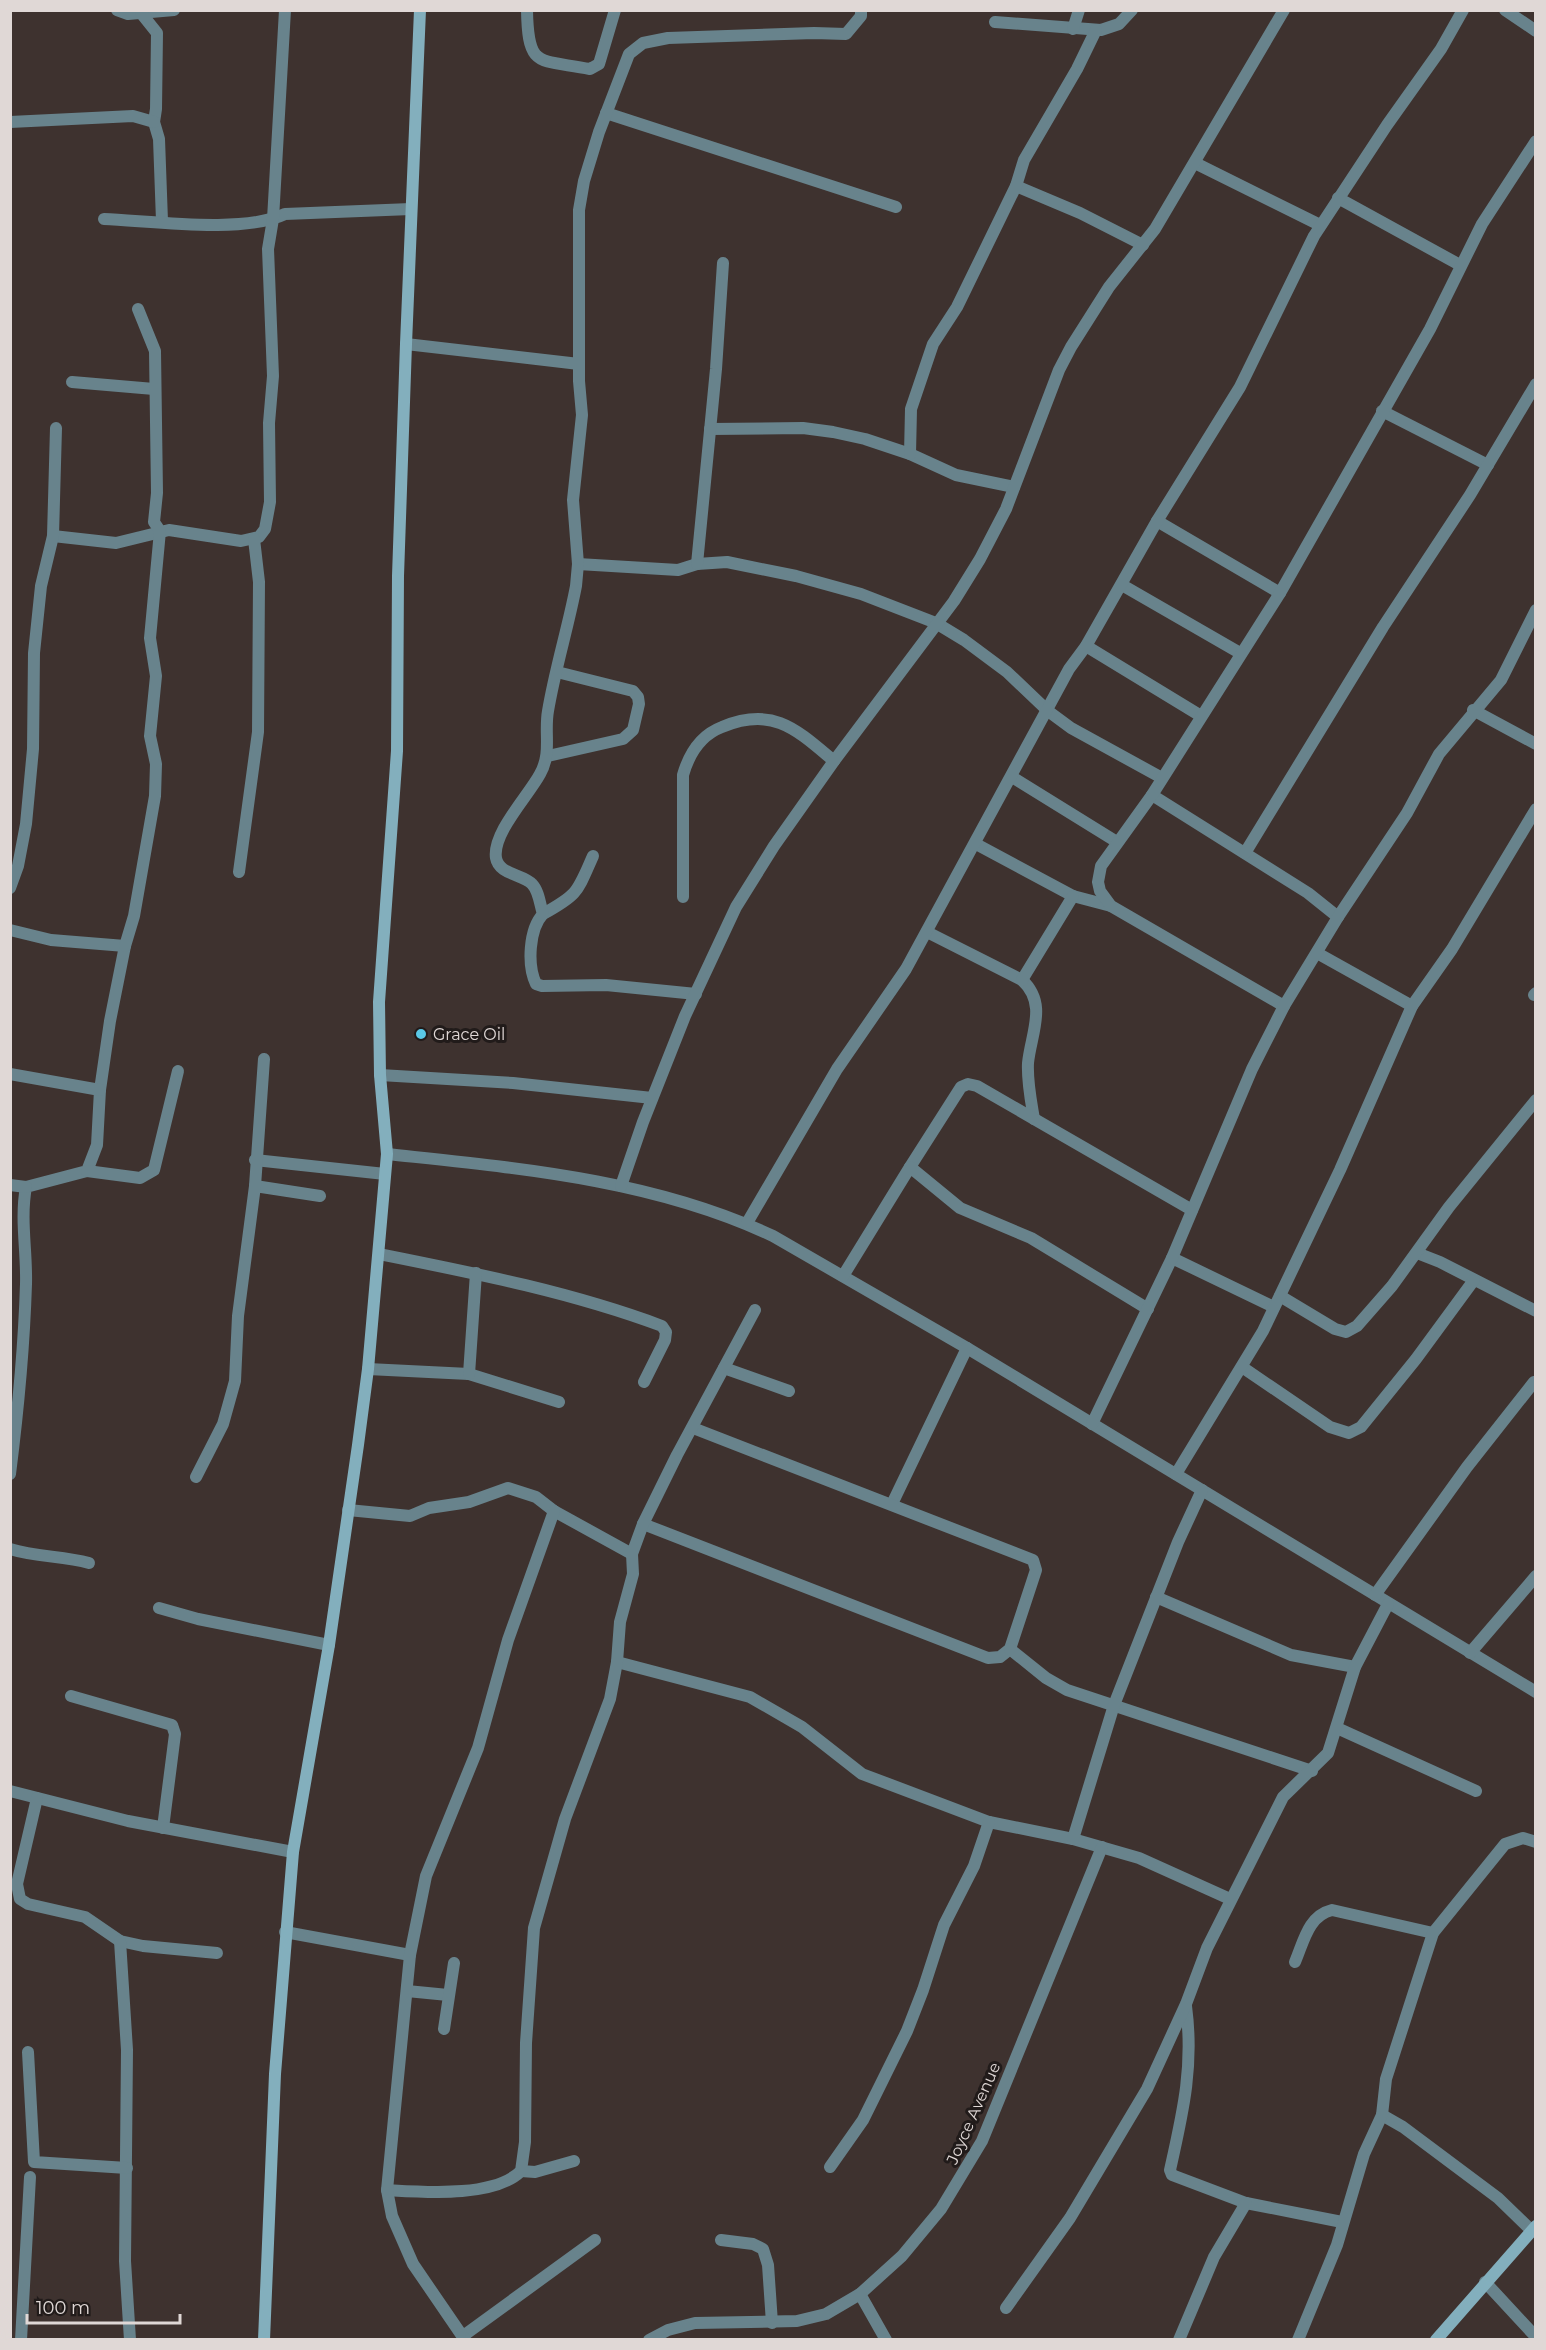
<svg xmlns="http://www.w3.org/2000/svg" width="1546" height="2350" viewBox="0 0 1546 2350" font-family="Montserrat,sans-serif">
	<rect width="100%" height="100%" fill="#3e322f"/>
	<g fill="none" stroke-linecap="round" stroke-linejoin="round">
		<g stroke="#68838c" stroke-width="12">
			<path d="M117 10 128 14 174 10"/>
			<path d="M527 10C528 69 538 59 590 69L599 64 615 10"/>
			<path d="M1505 10 1536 31"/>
			<path d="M141 13 157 33 156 109 154 122 159 139 162 221"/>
			<path d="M995 22 1101 30 1119 24 1132 10"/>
			<path d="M1073 29 1079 10"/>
			<path d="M606 113 896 207"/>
			<path d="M10 122 133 116 154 122"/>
			<path d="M1195 163 1320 225"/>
			<path d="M1016 186 1080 213 1143 245"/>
			<path d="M1338 198 1460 265"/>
			<path d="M104 219C152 221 243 234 285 214L411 209"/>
			<path d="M406 344 579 364"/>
			<path d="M72 382 154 389"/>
			<path d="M1382 411 1488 465"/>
			<path d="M710 429 803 428 833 432 865 439 910 454 956 475 1014 487"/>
			<path d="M910 454 911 409 933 344 957 307 1016 186 1024 160 1077 69 1096 30"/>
			<path d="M1157 521 1280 593"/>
			<path d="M53 536 116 543 169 530 241 541 259 537 265 529 270 502 269 423 273 376 268 249 273 219 285 10"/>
			<path d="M578 564 678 570 697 564 727 562 796 576 861 594 936 623 964 640 1007 672 1048 711 1071 728 1162 778"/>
			<path d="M697 564 716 369 723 263"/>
			<path d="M1122 585 1240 653"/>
			<path d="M1086 646 1201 716"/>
			<path d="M1473 710 1536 744"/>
			<path d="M548 756 623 739 633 730 639 704 638 697 633 691 557 672"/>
			<path d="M1012 777 1117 842"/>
			<path d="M1152 795 1308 893 1338 917"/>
			<path d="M976 844 1073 896 1111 906"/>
			<path d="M1245 853 1383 627 1470 495 1536 384"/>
			<path d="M239 872 258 732 259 582 254 539"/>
			<path d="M10 888 18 866 26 824 33 749 34 653 41 586 53 536 56 428"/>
			<path d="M683 897V775C689 754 701 735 722 727 773 706 796 729 834 761"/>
			<path d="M543 914C579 894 577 892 593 856"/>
			<path d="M10 930 51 940 125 946 110 1021 100 1090 97 1145 87 1171 26 1187C20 1219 27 1252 26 1284 24 1348 18 1411 10 1474"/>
			<path d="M927 932 1022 980C1048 1004 1031 1033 1028 1063 1027 1082 1031 1101 1034 1119"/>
			<path d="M125 946 134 916 155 796 156 764 150 736 156 676 150 638 160 531 154 522 157 493 155 351 138 309"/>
			<path d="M1317 953 1412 1006"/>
			<path d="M1022 980 1073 896"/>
			<path d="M696 994 606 985 542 986 536 984C527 965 529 929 543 914 540 905 539 891 532 884 523 874 499 875 496 858 492 833 529 795 540 774 552 753 544 733 548 711 555 669 568 628 576 586L578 564 573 500 582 415 579 381V210L584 181 599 132 629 54 643 43 668 38 814 33 846 34 861 16V10"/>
			<path d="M1534 995 1536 993"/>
			<path d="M1284 1006 1111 906 1100 891 1098 882 1101 866 1152 795 1280 593 1430 329 1482 224 1536 141"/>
			<path d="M10 1074 100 1090"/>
			<path d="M380 1075 513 1083 652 1098"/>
			<path d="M387 1154C517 1168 652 1179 773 1236L967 1348 1536 1692"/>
			<path d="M255 1160 385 1174"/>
			<path d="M910 1167 961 1087 968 1084 977 1086 1192 1210"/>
			<path d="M87 1171 140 1178 154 1170 178 1071"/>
			<path d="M10 1185 26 1187"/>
			<path d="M255 1186 320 1196"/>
			<path d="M621 1186 643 1122 685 1016 736 907 774 846 834 761 954 601 980 559 1006 509 1059 370 1071 347 1109 287 1155 229 1284 10"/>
			<path d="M747 1223 837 1069 906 969 1069 669 1086 646 1157 521 1240 387 1314 236 1387 125 1441 49 1463 10"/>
			<path d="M1417 1253 1440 1262 1536 1311"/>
			<path d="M379 1254C474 1273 571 1292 662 1326L666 1332 665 1340 644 1382"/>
			<path d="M1172 1258 1274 1307"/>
			<path d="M843 1276 910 1167 960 1208 1031 1238 1148 1309"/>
			<path d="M1280 1296 1335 1329 1346 1332 1357 1326 1392 1286 1449 1207 1536 1100"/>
			<path d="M1242 1367 1330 1427 1349 1433 1361 1427 1416 1359 1474 1280"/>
			<path d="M724 1368 789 1391"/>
			<path d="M368 1369 469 1374 559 1402"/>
			<path d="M469 1374 476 1273"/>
			<path d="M1092 1424 1172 1258 1252 1069 1284 1006 1338 917 1407 813 1439 754 1501 680 1536 610"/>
			<path d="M1176 1474 1263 1331 1340 1170 1412 1006 1452 949 1536 809"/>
			<path d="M196 1477 223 1424 235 1381 238 1316 255 1186 264 1059"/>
			<path d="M892 1504 967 1348"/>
			<path d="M348 1510 410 1516 429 1508 469 1502 508 1488 536 1497 554 1511 632 1554"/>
			<path d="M643 1524 988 1658 1000 1657 1010 1649 1036 1570 1033 1560 693 1428"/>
			<path d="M10 1549C36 1557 63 1556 89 1563"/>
			<path d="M1375 1595 1467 1467 1534 1382"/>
			<path d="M1156 1597 1291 1655 1355 1667"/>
			<path d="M159 1608 198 1619 329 1645"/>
			<path d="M1010 1649 1046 1678 1067 1690 1312 1771"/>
			<path d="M1470 1653 1536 1576"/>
			<path d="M617 1662 750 1697 802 1727 862 1774 989 1822 1073 1839 1139 1858 1230 1899"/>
			<path d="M71 1696 172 1725 175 1734 163 1828"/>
			<path d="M1337 1728 1476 1791"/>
			<path d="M10 1791 128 1821 293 1852"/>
			<path d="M37 1798 17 1884 20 1899 28 1904 85 1917 120 1941 143 1946 217 1953"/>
			<path d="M1073 1839 1114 1705 1178 1542 1202 1490"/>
			<path d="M285 1932 410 1955"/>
			<path d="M120 1941 127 2050 125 2261 130 2340"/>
			<path d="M1295 1962C1304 1941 1308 1916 1332 1910L1433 1933"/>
			<path d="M407 1991 448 1995"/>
			<path d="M1186 2006C1194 2066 1183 2112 1170 2170L1172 2175 1246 2203 1342 2222"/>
			<path d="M444 2029 454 1963"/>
			<path d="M28 2052 34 2162 127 2168"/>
			<path d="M1382 2115 1403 2127 1498 2198 1531 2230"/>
			<path d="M830 2167 863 2120 907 2031 923 1990 944 1925 974 1866 989 1822"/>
			<path d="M521 2171 535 2172 574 2161"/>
			<path d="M387 2190C423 2192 494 2198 521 2171L525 2142 526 2043 534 1928 565 1819 610 1699 617 1662 620 1622 633 1574 632 1554 643 1524 677 1455 755 1310"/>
			<path d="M721 2240 753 2244 763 2249 768 2265 772 2323"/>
			<path d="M1485 2282 1536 2337"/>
			<path d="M860 2294 886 2340"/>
			<path d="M1006 2308 1070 2218 1147 2089 1186 2004 1207 1948 1283 1797 1328 1753 1355 1667 1388 1604"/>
			<path d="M463 2336 595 2240"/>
			<path d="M21 2340 30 2177"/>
			<path d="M465 2340 413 2264 392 2216 387 2190 410 1955 426 1876 478 1748 508 1640 554 1511"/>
			<path d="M649 2340 668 2330 695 2323 797 2321 826 2314 860 2294 902 2256 941 2209 982 2141 1102 1847"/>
			<path d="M1179 2340 1214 2257 1246 2203"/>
			<path d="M1298 2340 1337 2245 1364 2154 1382 2115 1386 2079 1433 1933 1505 1844 1523 1838 1536 1842"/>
		</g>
		<g stroke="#83afbd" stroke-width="12">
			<path d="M264 2340 275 2074 293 1852 329 1645 358 1445 368 1369 387 1154 380 1075 379 1002 397 751 398 576 406 344 420 10"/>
			<path d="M1436 2340 1536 2226"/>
		</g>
	</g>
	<circle fill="#5ac8e6" stroke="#211b1a" stroke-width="2" cx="421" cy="1034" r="6"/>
	<g text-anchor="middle" stroke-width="6" stroke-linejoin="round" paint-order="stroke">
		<g font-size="16" fill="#e0d8d6" stroke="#211b1a" text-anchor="start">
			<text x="433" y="1040">Grace Oil</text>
		</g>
		<g font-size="16" fill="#e0d8d6" stroke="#211b1a">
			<text transform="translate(973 2113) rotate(-66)" y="6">Joyce Avenue</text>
		</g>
	</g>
	<rect width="1546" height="2350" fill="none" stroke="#e0d8d6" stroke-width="24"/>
	<path d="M27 2314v9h153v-9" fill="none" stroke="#e0d8d6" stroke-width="3"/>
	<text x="36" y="2314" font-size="18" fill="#e0d8d6" stroke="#211b1a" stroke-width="4.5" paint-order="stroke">100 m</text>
</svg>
